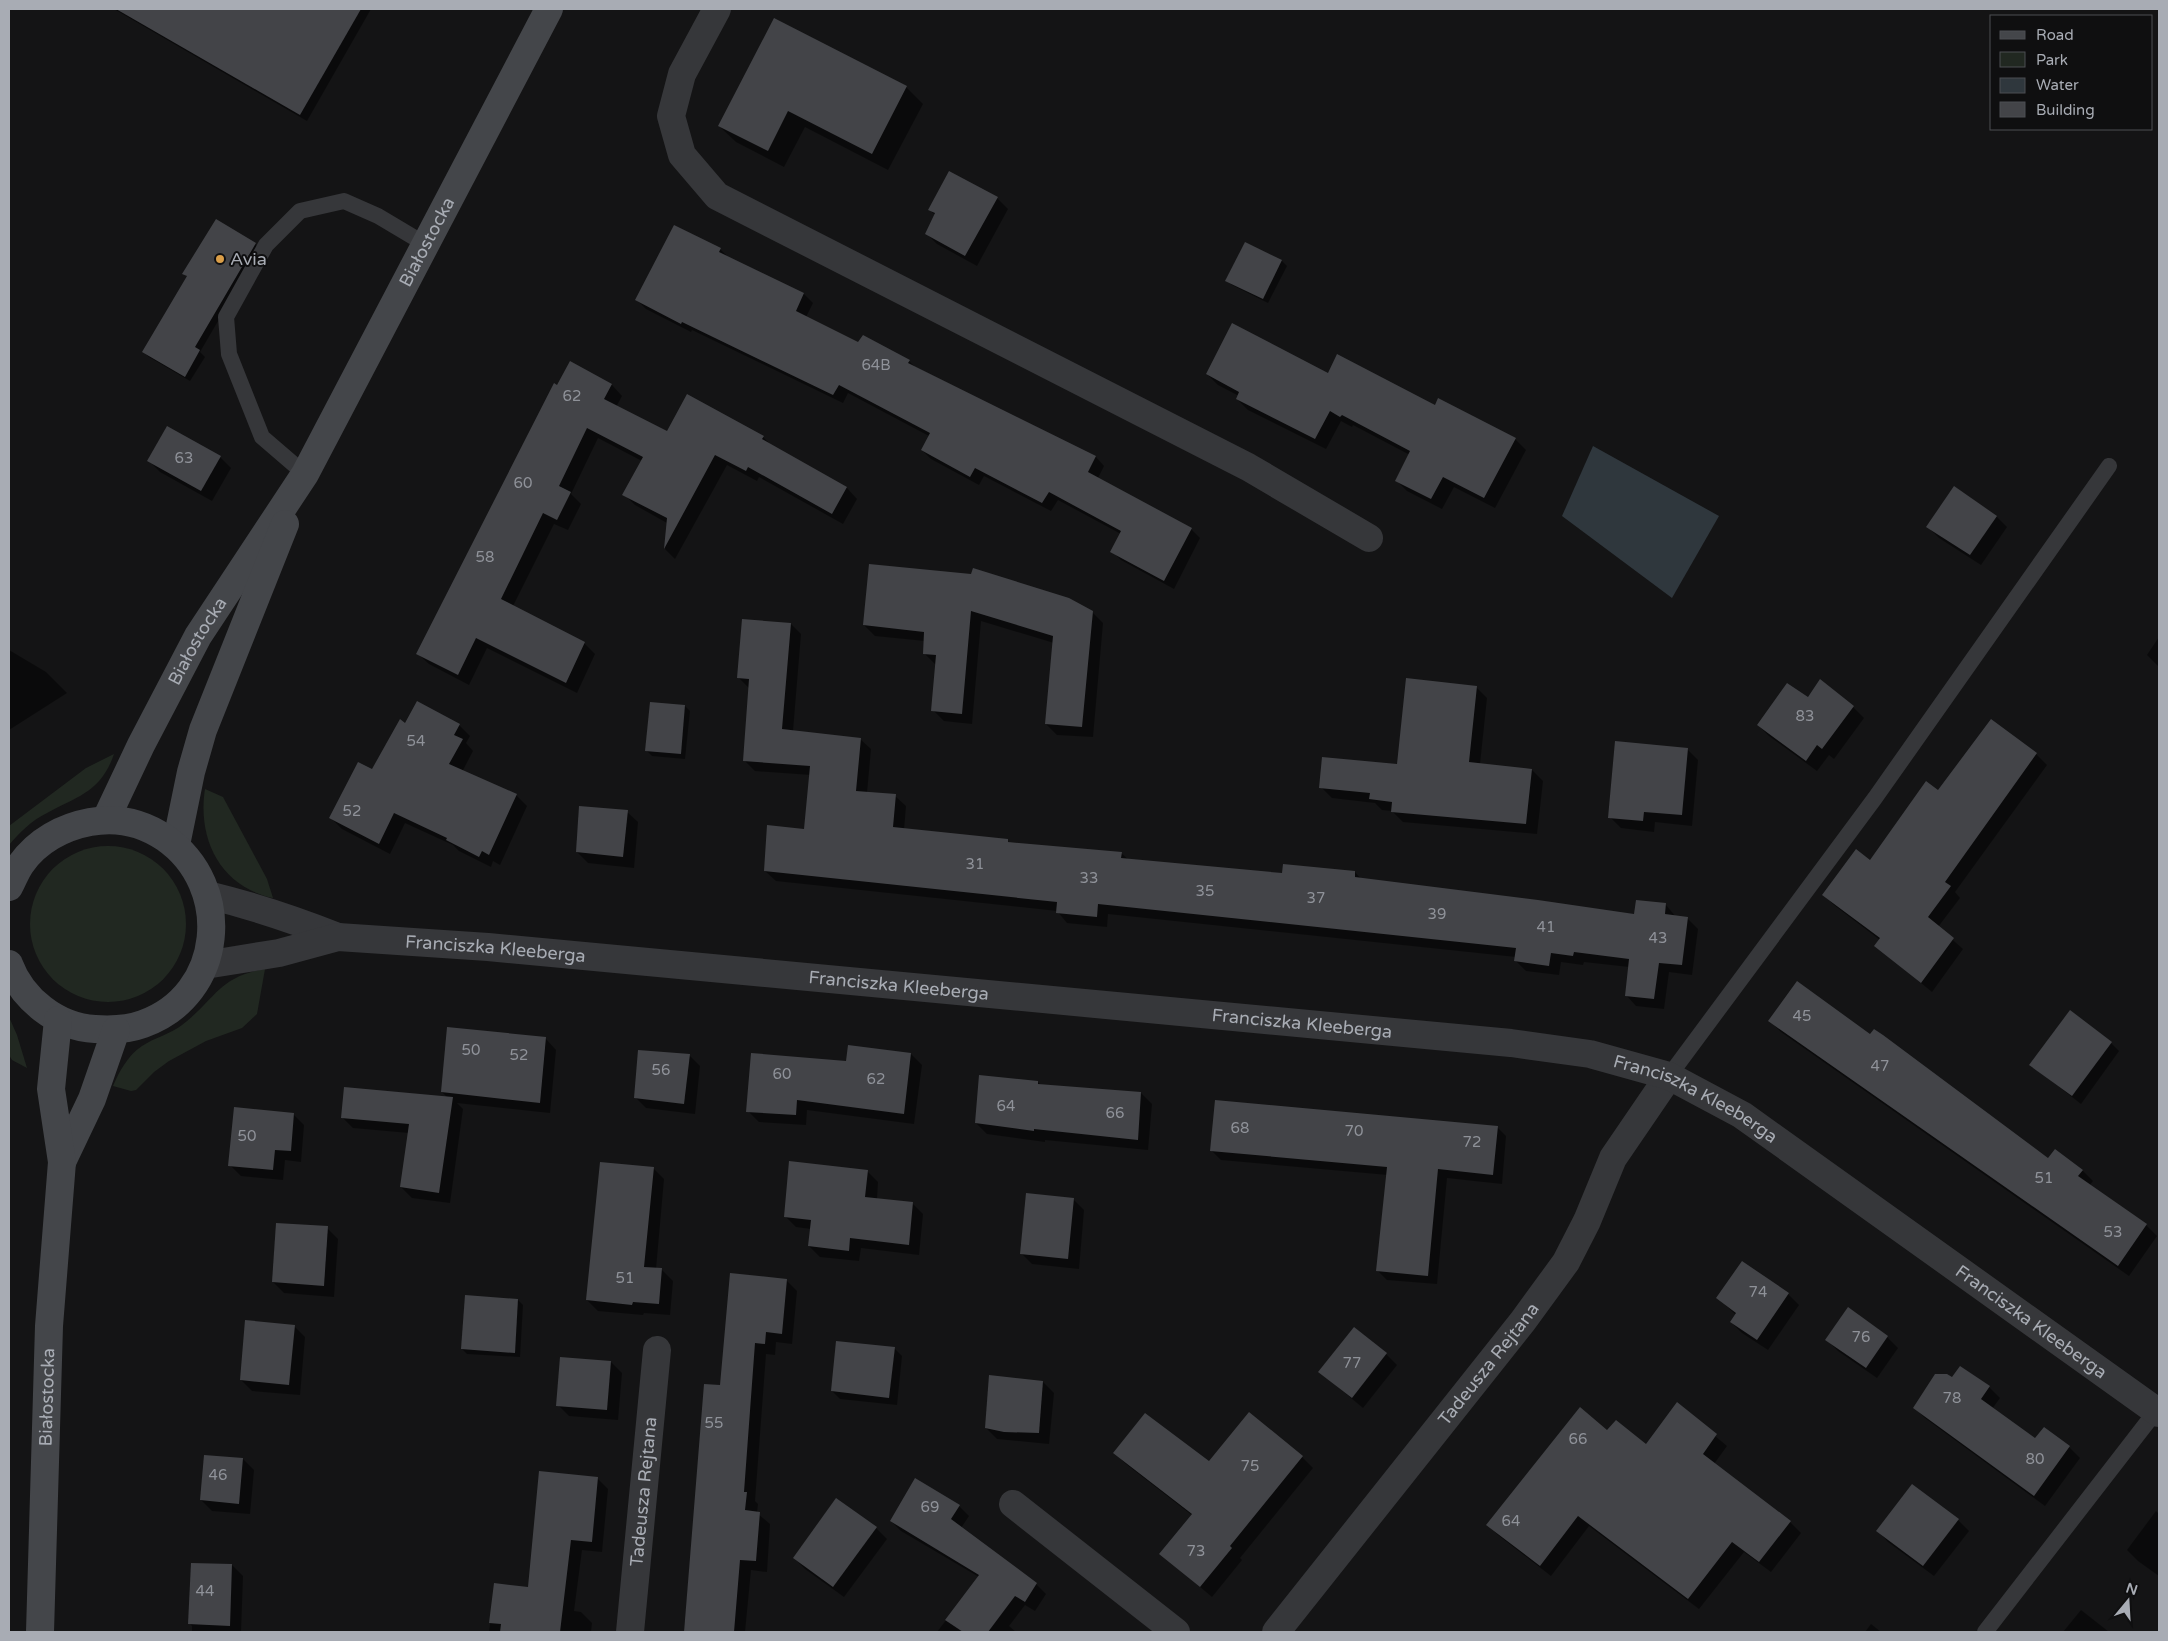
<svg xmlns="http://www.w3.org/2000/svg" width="2168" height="1641" viewBox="0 0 2168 1641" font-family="'Varela Round',sans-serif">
	<rect width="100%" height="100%" fill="#141415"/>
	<g fill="#212821">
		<path d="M114 754C101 792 78 796 47 813 32 820 19 833 9 845V826L86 768Z"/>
		<path d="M205 789 223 797 267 879 273 898C221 887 197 840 205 789Z"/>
		<circle cx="108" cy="924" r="78"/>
		<path d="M265 969 257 1014 242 1028 206 1041 169 1061 154 1072 136 1090 131 1091 113 1086C119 1072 128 1055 142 1046 154 1038 170 1034 182 1025 216 999 218 977 265 969Z"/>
		<path d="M9 1017 17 1035 27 1068 12 1060 9 1055Z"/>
	</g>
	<path fill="#2f373d" d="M1593 446 1719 516 1672 598 1562 516Z"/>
	<g fill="#0007">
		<path d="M114 9H371L307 121Z"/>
		<path d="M775 19 906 87 923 104 888 170 805 127 784 167 736 142 719 126Z"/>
		<path d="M997 198 1008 209 977 266 937 244 926 233 935 215 929 209Z"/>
		<path d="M1245 243 1282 261 1287 266 1268 303 1232 285 1226 280Z"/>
		<path d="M255 244 260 249 200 352 205 357 190 381 149 357 144 352 188 277 184 273Z"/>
		<path d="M720 249 729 258 804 294 813 303 806 317 858 344 909 361 915 367 1096 457 1104 466 1098 478 1191 529 1200 538 1174 589 1121 560 1112 551 1121 534 1058 500 1051 511 984 476 979 485 931 459 922 450 929 436 848 393 843 403 692 330 691 332 646 309 637 300Z"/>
		<path d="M571 363 612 385 622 396 616 407 668 433 763 437 773 447 847 488 857 499 843 524 759 477 757 481 727 465 675 559 665 549 667 523 635 505 624 494 642 461 598 438 571 494 581 504 568 530 554 524 513 606 584 643 595 654 577 693 487 648 469 685 429 664 418 654Z"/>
		<path d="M1207 374H1328L1435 407 1515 439 1526 450 1495 508 1454 487 1442 509 1407 491 1396 480 1410 455 1353 425 1352 427 1341 421 1326 449 1248 410 1237 399 1239 396 1218 385Z"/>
		<path d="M220 457 231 468 212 501 160 472 149 461Z"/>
		<path d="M1996 516 2007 527 1981 565 1939 538 1928 527Z"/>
		<path d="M870 565 1092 612 1103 623 1093 737 1057 735 1046 724 1054 643 981 621 972 724 944 721 933 710 936 665 925 654V641L875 636 864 625Z"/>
		<path d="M791 624 801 634 793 731 860 739 871 749 867 793 895 796 906 806 904 830 1007 841 1010 843 1121 853 1129 860 1284 875 1355 872 1361 879 1635 915 1666 905 1676 917 1687 918 1698 929 1692 975 1669 972 1664 1009 1636 1006 1626 995 1629 967 1584 962 1583 965 1561 962 1559 975 1526 971 1516 961V957L1108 914 1107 927 1067 923 1057 911 776 881 765 871 805 830 811 775 755 771 745 761 750 689 739 678Z"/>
		<path d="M2159 637V667L2147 655Z"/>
		<path d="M9 650 46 672 67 693 9 730Z"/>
		<path d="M1476 687 1487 698 1480 764 1532 770 1543 781 1537 834 1403 822 1392 811 1382 810 1375 803 1332 798 1321 787 1398 766Z"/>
		<path d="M1808 699 1853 707 1864 718 1834 759 1829 755 1817 771 1769 736 1758 725Z"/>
		<path d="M685 706 690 711 685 759 652 756 647 751Z"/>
		<path d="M1991 721 2036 754 2047 765 1955 892 1960 898 1938 927 1963 949 1932 992 1876 946 1880 940 1834 905 1824 895 1871 862 1938 792Z"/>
		<path d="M406 724 459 725 470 736 466 743 473 751 462 772 516 795 527 806 500 865 493 861 491 867 459 851 453 845 405 823 390 854 342 829 331 818 373 771Z"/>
		<path d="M1687 749 1698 760 1692 826 1655 822 1654 832 1621 828 1610 817Z"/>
		<path d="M627 812 638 822 634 868 588 863 577 852Z"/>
		<path d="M1770 1021 1871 1036 2049 1159 2082 1170 2093 1181 2089 1186 2146 1225 2157 1236 2129 1276 1781 1032Z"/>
		<path d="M546 1039 556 1050 550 1113 457 1103 463 1109 450 1203 412 1198 401 1187 409 1133 353 1128 342 1117 448 1098 442 1092Z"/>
		<path d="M2111 1043 2119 1051 2081 1104 2031 1065Z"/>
		<path d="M911 1054 922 1065 914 1124 807 1110 806 1125 759 1122 748 1111 847 1062Z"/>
		<path d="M689 1055 700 1066 695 1114 646 1108 635 1097Z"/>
		<path d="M1038 1082 1041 1085 1141 1093 1152 1104 1148 1150 1045 1140V1142L987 1134 976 1123Z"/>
		<path d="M293 1114 304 1125 301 1162 285 1160 283 1180 241 1176 230 1165Z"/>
		<path d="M1497 1127 1506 1136 1502 1184 1447 1178 1437 1284 1387 1280 1378 1271 1388 1175 1221 1160 1211 1150Z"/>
		<path d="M653 1168 664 1179 656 1269 662 1270 673 1281 670 1315 644 1313 643 1315 598 1311 587 1300Z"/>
		<path d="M867 1171 878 1182 877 1199 912 1203 923 1214 919 1255 861 1248 859 1261 820 1257 809 1246 811 1229 796 1227 785 1216Z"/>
		<path d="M1073 1199 1084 1210 1079 1269 1032 1264 1021 1253Z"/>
		<path d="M327 1228 338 1239 334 1297 284 1293 273 1282Z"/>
		<path d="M786 1280 797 1291 792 1344 776 1342 775 1355 766 1354 755 1501 758 1504 757 1513 770 1524 767 1572 751 1570 745 1632H684L706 1385 721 1386Z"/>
		<path d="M1788 1294 1799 1305 1768 1350 1742 1333 1731 1322 1736 1315 1718 1298Z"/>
		<path d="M518 1300 523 1305 520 1357 467 1354 462 1349Z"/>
		<path d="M294 1326 305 1337 300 1395 252 1391 241 1380Z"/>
		<path d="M1887 1337 1898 1348 1877 1378 1838 1351 1827 1340Z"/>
		<path d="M894 1348 902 1356 897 1405 840 1399 832 1391Z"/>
		<path d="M1386 1354 1397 1365 1363 1408 1320 1372Z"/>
		<path d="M611 1362 622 1373 618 1420 569 1416 558 1405Z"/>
		<path d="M1952 1379 1989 1387 2000 1398 1992 1409 2035 1440 2044 1428 2069 1447 2080 1458 2045 1506 1925 1418 1914 1407Z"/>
		<path d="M1043 1382 1054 1393 1049 1444 997 1439 986 1428Z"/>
		<path d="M1677 1404 1727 1446 1714 1464 1790 1522 1801 1533 1771 1572 1744 1552 1699 1609 1589 1526 1551 1576 1498 1535 1487 1524 1607 1432 1647 1446Z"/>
		<path d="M1115 1453 1209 1463 1302 1457 1313 1468 1240 1558 1242 1560 1212 1597 1161 1554 1193 1516 1126 1464Z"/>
		<path d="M243 1459 254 1470 250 1514 212 1511 201 1500Z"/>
		<path d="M597 1478 608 1489 602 1552 582 1550 574 1611 581 1612 592 1623 591 1632H489L495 1585 529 1589Z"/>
		<path d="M959 1506 969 1516 961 1528 1036 1584 1046 1594 1035 1611 1025 1605 1009 1626 1016 1632H937L979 1577 901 1531 891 1521Z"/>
		<path d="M2156 1511 2159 1514V1576L2138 1561 2127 1550Z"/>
		<path d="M1958 1520 1969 1531 1934 1576 1888 1542 1878 1531Z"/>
		<path d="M876 1528 887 1539 844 1597 805 1569 794 1558Z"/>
		<path d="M232 1565 243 1576 241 1632H192V1626L190 1624Z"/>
		<path d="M2081 1610 2109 1632H2063Z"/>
		<path d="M1871 1624 1881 1632H1865Z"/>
	</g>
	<g fill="#434448">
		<path d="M116 9H361L300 115Z"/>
		<path d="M774 18 907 86 872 154 788 111 768 151 718 126Z"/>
		<path d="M949 171 998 197 965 256 925 234 935 213 928 210Z"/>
		<path d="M216 219 256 243 195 347 200 350 185 377 142 352 187 276 182 274Z"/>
		<path d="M674 225 721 248 719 252 804 293 796 311 858 342 863 335 910 360 908 363 1096 456 1088 472 1192 528 1164 581 1110 552 1121 531 1049 492 1042 503 975 468 970 477 921 450 930 433 839 385 833 395 682 322 681 324 635 300Z"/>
		<path d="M1245 242 1282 260 1263 299 1225 281Z"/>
		<path d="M1232 323 1328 373 1337 354 1435 405 1438 398 1516 438 1484 498 1443 477 1431 499 1395 481 1410 451 1342 415 1340 417 1330 411 1315 439 1236 399 1239 392 1206 374Z"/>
		<path d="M570 361 612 384 604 399 667 431 687 394 764 436 762 439 847 487 832 514 748 467 746 471 715 455 664 549 667 518 622 495 643 457 587 428 559 486 571 492 557 520 543 513 501 599 585 642 566 683 476 638 458 675 416 654 554 383 557 385Z"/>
		<path d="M167 426 221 456 201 491 147 461Z"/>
		<path d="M1954 486 1997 516 1970 555 1926 527Z"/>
		<path d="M869 564 971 574 973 568 1069 598 1093 611 1082 727 1045 724 1053 636 971 611 962 714 931 711 936 655 923 654 924 632 863 625Z"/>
		<path d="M742 619 791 623 782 729 861 738 856 791 896 794 893 827 1008 839V842L1122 852 1121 858 1282 873 1283 864 1355 871V877L1538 900 1634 914 1636 900 1666 903 1665 914 1688 917 1682 965 1659 963 1654 999 1625 996 1629 959 1574 952 1573 956 1551 953 1549 966 1514 961 1516 948 1098 904 1097 917 1056 913 1057 902 764 871 767 825 804 829 810 766 743 761 749 679 737 678Z"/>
		<path d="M1406 678 1477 686 1469 762 1532 769 1526 824 1391 812 1392 802 1369 799 1370 793 1319 788 1322 757 1397 764Z"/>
		<path d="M1820 679 1854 706 1822 749 1817 745 1806 761 1757 725 1787 683 1808 697Z"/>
		<path d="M417 701 460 724 454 735 463 739 449 764 517 794 489 855 482 851 479 857 446 840 447 838 394 813 379 844 329 818 358 762 372 769 400 719 405 723Z"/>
		<path d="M650 702 685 705 681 754 645 751Z"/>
		<path d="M1991 719 2037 753 1945 882 1951 886 1928 917 1954 938 1921 983 1874 946 1880 938 1822 895 1856 849 1870 860 1926 781 1938 790Z"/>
		<path d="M1615 741 1688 748 1682 815 1644 812 1643 821 1608 818Z"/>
		<path d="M579 806 628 810 623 857 576 852Z"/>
		<path d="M1797 981 1870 1034 1874 1029 1883 1035 2048 1158 2055 1149 2083 1170 2078 1176 2147 1224 2118 1266 1768 1021Z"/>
		<path d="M2070 1010 2112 1042 2072 1096 2029 1065Z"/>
		<path d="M447 1027 546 1037 540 1103 441 1092Z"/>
		<path d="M848 1045 911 1053 904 1114 797 1100 796 1115 746 1112 751 1053 846 1061Z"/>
		<path d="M638 1050 690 1054 684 1104 634 1098Z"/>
		<path d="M979 1075 1038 1081V1084L1141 1092 1138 1140 1034 1129V1131L975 1123Z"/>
		<path d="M344 1087 453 1097 439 1193 400 1187 409 1124 341 1118Z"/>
		<path d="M1215 1100 1498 1126 1493 1175 1438 1169 1428 1276 1376 1271 1387 1167 1210 1151Z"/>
		<path d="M234 1107 294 1113 291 1151 275 1150 273 1170 228 1166Z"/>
		<path d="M789 1161 868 1170 865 1197 913 1202 909 1245 850 1238 849 1251 808 1246 811 1220 784 1217Z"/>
		<path d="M600 1162 654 1167 644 1267 662 1268 659 1304 633 1302 632 1305 586 1300Z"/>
		<path d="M1026 1193 1074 1198 1068 1259 1020 1254Z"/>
		<path d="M276 1223 328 1226 324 1286 272 1282Z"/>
		<path d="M1742 1261 1789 1293 1757 1340 1730 1322 1736 1313 1716 1298Z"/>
		<path d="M730 1273 787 1279 782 1334 766 1332 765 1344 755 1343 744 1492H747L745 1510 760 1512 756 1561 740 1560 734 1632H684L704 1384 720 1385Z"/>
		<path d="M465 1295 518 1299 515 1353 461 1349Z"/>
		<path d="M1848 1307 1888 1336 1866 1368 1825 1340Z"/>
		<path d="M245 1320 295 1325 289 1385 240 1380Z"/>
		<path d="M1354 1327 1387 1353 1352 1398 1318 1372Z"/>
		<path d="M836 1341 895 1347 889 1398 831 1391Z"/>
		<path d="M560 1357 611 1361 607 1410 556 1406Z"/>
		<path d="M1960 1366 1990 1386 1981 1399 2035 1438 2044 1427 2070 1446 2034 1496 1913 1408 1935 1374H1947L1952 1377Z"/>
		<path d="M989 1375 1043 1381 1039 1433 1004 1432 985 1428Z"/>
		<path d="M1677 1402 1717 1434 1703 1454 1791 1521 1759 1562 1732 1542 1688 1599 1578 1516 1540 1566 1486 1525 1580 1407 1607 1430 1616 1420 1646 1444Z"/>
		<path d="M1249 1412 1303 1456 1230 1546 1232 1548 1200 1587 1159 1554 1192 1514 1113 1453 1145 1413 1209 1461Z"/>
		<path d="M204 1455 243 1458 239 1504 200 1500Z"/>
		<path d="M539 1471 598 1477 592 1542 571 1540 560 1632H500L501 1624 489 1623 494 1583 528 1587Z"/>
		<path d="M915 1478 960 1505 951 1519 1037 1583 1025 1602 1015 1596 988 1632H963L945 1620 979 1575 890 1521Z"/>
		<path d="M1912 1484 1959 1519 1923 1566 1876 1531Z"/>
		<path d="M836 1498 877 1527 833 1587 793 1558Z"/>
		<path d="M191 1563 232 1564 230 1626 188 1624Z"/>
	</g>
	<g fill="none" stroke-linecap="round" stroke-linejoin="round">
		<g stroke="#36373a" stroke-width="16">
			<path d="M305 474 262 437 229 354 226 317 266 245 300 211 344 201 378 216 425 244"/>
			<path d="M1669 1076 1875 798 2109 466"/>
			<path d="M1985 1632 2156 1411"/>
		</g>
		<g stroke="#36373a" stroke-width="28">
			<path d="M717 9 682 74 671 116 682 155 717 196 1248 467 1369 538"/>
			<path d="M1013 1504 1176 1632"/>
			<path id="s1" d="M630 1632 657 1350"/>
			<path id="s2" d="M1276 1632 1523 1321 1566 1262 1587 1221 1613 1158 1669 1076"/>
		</g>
		<g stroke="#36373a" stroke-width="28">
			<path d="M208 895C253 906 295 920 338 937"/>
			<path id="s3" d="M205 965 279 953 338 937 488 947 1511 1043 1590 1054 1669 1076 1742 1115 2159 1413"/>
		</g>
		<g stroke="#44464a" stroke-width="28">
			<path id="s4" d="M106 819 141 745 198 636 305 474 549 9"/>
			<path d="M176 845 191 772 203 730 285 524"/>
			<path d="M9 887C13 880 16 871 21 864 37 841 63 827 90 822 117 817 143 823 165 838 234 886 225 995 143 1024 127 1030 111 1030 95 1029 57 1027 22 999 9 964"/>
			<path d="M62 1162 92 1099 116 1030"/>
			<path id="s5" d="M40 1632 49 1326 62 1162 51 1089 58 1020"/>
		</g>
	</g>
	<circle fill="#da9e48" stroke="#0f0f10" stroke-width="2" cx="220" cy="259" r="5"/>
	<g text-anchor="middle" stroke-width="4" stroke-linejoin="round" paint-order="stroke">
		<g font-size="15" fill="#8f9299">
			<text x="876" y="370">64B</text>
			<text x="572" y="401">62</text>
			<text x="184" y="463">63</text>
			<text x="523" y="488">60</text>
			<text x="485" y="562">58</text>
			<text x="1805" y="721">83</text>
			<text x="416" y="746">54</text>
			<text x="352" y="816">52</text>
			<text x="975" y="869">31</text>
			<text x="1089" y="883">33</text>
			<text x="1205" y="896">35</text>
			<text x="1316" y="903">37</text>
			<text x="1437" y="919">39</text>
			<text x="1546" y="932">41</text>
			<text x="1658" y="943">43</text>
			<text x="1802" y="1021">45</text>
			<text x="471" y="1055">50</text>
			<text x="519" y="1060">52</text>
			<text x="1880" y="1071">47</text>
			<text x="661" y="1075">56</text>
			<text x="782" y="1079">60</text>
			<text x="876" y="1084">62</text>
			<text x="1006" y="1111">64</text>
			<text x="1115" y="1118">66</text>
			<text x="1240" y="1133">68</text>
			<text x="1354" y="1136">70</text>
			<text x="247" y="1141">50</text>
			<text x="1472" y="1147">72</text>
			<text x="2044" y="1183">51</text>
			<text x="2113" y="1237">53</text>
			<text x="625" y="1283">51</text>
			<text x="1758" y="1297">74</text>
			<text x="1861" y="1342">76</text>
			<text x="1352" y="1368">77</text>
			<text x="1952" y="1403">78</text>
			<text x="714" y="1428">55</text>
			<text x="1578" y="1444">66</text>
			<text x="2035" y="1464">80</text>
			<text x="1250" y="1471">75</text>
			<text x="218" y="1480">46</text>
			<text x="930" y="1512">69</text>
			<text x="1511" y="1526">64</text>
			<text x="1196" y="1556">73</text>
			<text x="205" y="1596">44</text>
		</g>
		<g font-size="18" fill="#a8acb4" stroke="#0f0f10">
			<text dy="6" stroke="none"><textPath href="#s4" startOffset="661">Białostocka</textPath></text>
			<text dy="6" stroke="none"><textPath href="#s4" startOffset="200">Białostocka</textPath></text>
			<text dy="6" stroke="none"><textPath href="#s3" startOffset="294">Franciszka Kleeberga</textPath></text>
			<text dy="6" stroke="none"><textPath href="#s3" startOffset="699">Franciszka Kleeberga</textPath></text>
			<text dy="6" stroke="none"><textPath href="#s3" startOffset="1104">Franciszka Kleeberga</textPath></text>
			<text dy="6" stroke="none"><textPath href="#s3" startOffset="1509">Franciszka Kleeberga</textPath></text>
			<text dy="6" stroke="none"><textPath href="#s3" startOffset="1914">Franciszka Kleeberga</textPath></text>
			<text dy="6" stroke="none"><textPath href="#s2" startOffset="342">Tadeusza Rejtana</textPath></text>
			<text dy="6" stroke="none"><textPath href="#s5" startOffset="235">Białostocka</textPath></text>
			<text dy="6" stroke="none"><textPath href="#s1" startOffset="141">Tadeusza Rejtana</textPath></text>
		</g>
		<g font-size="18" fill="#a8acb4" stroke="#0f0f10" text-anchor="start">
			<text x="230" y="265">Avia</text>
		</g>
	</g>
	<rect width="2168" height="1641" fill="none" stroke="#a8acb4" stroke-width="20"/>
	<rect x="1990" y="15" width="162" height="115" fill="#0f0f10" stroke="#4c4e52"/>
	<rect x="2000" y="31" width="25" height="8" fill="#44464a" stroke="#4c4e52"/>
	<text x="2036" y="40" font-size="15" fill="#a8acb4">Road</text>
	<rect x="2000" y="52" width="25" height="15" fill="#212821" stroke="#4c4e52"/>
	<text x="2036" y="65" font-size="15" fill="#a8acb4">Park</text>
	<rect x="2000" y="78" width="25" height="15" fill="#2f373d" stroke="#4c4e52"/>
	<text x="2036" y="90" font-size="15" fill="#a8acb4">Water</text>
	<rect x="2000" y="102" width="25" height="15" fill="#434448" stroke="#4c4e52"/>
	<text x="2036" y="115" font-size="15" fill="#a8acb4">Building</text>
	<g transform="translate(2128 1601) rotate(18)" stroke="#0f0f10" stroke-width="4" paint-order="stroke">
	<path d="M0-4L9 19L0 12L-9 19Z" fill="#a8acb4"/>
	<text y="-8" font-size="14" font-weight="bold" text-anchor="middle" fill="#a8acb4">N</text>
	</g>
</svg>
